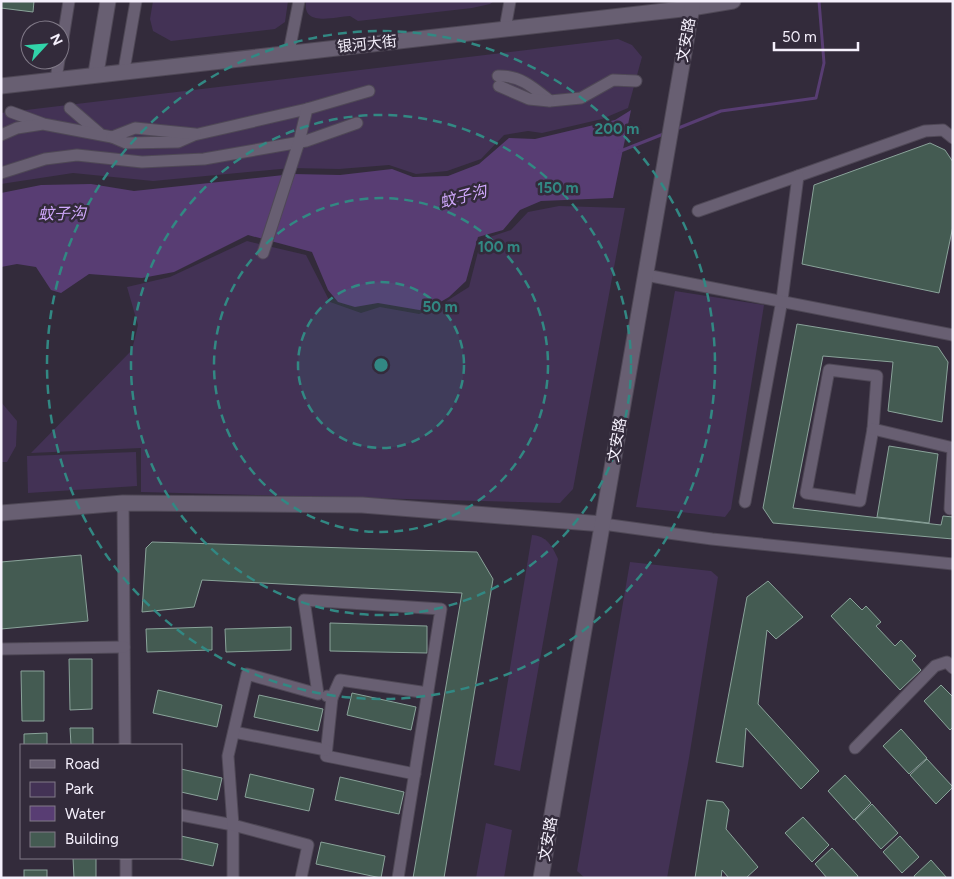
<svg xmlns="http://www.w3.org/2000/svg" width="954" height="879" viewBox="0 0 954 879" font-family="Figtree,'Noto Sans SC',sans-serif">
	<rect width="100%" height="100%" fill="#332b3b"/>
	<g fill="#433255">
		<path d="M153 1H288L285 22 275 29 171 41 153 31 150 19Z"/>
		<path d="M306 1H494L490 4 472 8 358 21 350 16C334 17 302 27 306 1Z"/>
		<path d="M618 39 632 45 642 57 628 108 602 119 542 133 528 131 504 135 481 159 447 171 416 174 389 165 339 169 291 168 153 181 73 173 1 184V113Z"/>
		<path d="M559 206 625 208 573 489 560 503 141 492V448L31 453 132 350 138 325 127 287 170 277 247 241 306 255 330 302 361 313 380 307 419 314 434 309 469 287 481 240 511 230 528 212Z"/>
		<path d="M675 291 764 305 731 509 725 517 636 507Z"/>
		<path d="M1 402 17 421 16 446 7 462H1Z"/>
		<path d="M136 452 137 486 28 493 27 456Z"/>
		<path d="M532 535C547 536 552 546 558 559L520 771 494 765Z"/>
		<path d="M630 562 711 571 718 577 689 758 667 878H585L577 871Z"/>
		<path d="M486 823 512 830 504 878H476Z"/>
	</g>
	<path fill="#583d73" d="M631 110 613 198 541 201 520 210 503 230 478 237 466 281 449 297 425 311 378 303 355 307 338 302 328 290 312 252 248 235 174 272 142 278 89 274 61 293 51 290 36 267 17 264 1 267V193L41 185 91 184 134 191 293 174 340 175 392 169 413 177 448 176 479 164 509 138 535 139 615 120Z"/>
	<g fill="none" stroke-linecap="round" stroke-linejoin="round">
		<g stroke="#583d73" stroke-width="3">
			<path d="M676 129 721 111 816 98 824 63 819 1"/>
			<path d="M618 152 666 133"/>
		</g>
	</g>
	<g fill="#445b52" stroke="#8aa39a">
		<path d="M1 1H34L33 12 1 8Z"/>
		<path d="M930 143 945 150 953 162V226L939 293 802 264 814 185Z"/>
		<path d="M797 324 938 347 948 362 942 422 888 411 893 362 823 356 793 508 941 525 943 516 953 517V539L773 523 763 508Z"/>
		<path d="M889 446 938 454 929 523 877 517Z"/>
		<path d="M152 542 477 552 493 579 444 878H413L462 593 202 580 194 607 142 612 146 548Z"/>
		<path d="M81 555 88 621 1 629V562Z"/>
		<path d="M768 581 803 617 776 639 767 630 758 704 819 771 801 789 746 728 743 767 716 762 747 597Z"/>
		<path d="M850 598 862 610 866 606 881 622 876 626 895 646 901 640 916 656 912 660 921 670 900 690 831 616Z"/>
		<path d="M330 623 427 626V653L330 651Z"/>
		<path d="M212 627V650L147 652 146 629Z"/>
		<path d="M291 627V650L226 652 225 629Z"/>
		<path d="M69 659H92V709L70 710Z"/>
		<path d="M21 671H44V721H22Z"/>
		<path d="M941 685 953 697V727L950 730 924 701Z"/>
		<path d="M158 690 222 705 217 727 153 713Z"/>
		<path d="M352 693 416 707 411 730 347 715Z"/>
		<path d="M259 695 323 709 318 731 254 717Z"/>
		<path d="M70 728H93V745H71Z"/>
		<path d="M901 729 927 758 909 774 883 746Z"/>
		<path d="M47 733V745H24V734Z"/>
		<path d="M927 759 953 787 936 804 910 775Z"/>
		<path d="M181 769 222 778 217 800 181 792Z"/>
		<path d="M250 774 314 789 309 811 245 797Z"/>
		<path d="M845 775 871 803 854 820 828 791Z"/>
		<path d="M340 777 404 792 399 814 335 800Z"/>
		<path d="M707 800 723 802 729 810 726 829 758 867 746 878H729L722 870 721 878H695Z"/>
		<path d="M872 804 898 833 881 849 855 820Z"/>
		<path d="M803 817 829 845 812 862 785 833Z"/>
		<path d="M181 836 218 844 213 866 176 858H181Z"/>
		<path d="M900 836 919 857 902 873 883 852Z"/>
		<path d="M321 842 385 856 381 878 316 864Z"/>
		<path d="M832 848 858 876 857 878H827L815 864Z"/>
		<path d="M73 858H96V878H74Z"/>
		<path d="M931 860 947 878H915L914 876Z"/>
		<rect x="24" y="870" width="23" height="8"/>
	</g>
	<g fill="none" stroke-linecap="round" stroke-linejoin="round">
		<g stroke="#4f4856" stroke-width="13">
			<g id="street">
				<path d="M505 29 510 1"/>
				<path d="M289 52 299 1"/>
				<path d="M60 57 69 1"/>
				<path d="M124 70 136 1"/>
				<path d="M498 76C520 75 534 88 550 101L581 98 613 80 636 81"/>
				<path d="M56 79 59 60"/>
				<path d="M499 86 529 99 549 101"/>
				<path d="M70 108 99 133"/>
				<path d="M11 112 41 123"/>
				<path d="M1 135 17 128 43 124 112 137 126 143 178 142 194 135 307 109"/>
				<path d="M112 137 135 128 195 134"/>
				<path d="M1 173 45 159 77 155 142 162 204 159 306 141 357 123"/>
				<path d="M798 176 925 131 943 130 953 138"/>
				<path d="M698 211 798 176 782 300 745 502"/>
				<path d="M263 253 299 142 307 109 369 91"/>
				<path d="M646 275 953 335"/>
				<path d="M829 370 877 376 873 429 860 501 806 493Z"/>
				<path d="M873 429 953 448"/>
				<path d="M123 503 125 745"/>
				<path d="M950 509 953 448"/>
				<path d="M603 524 712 539 953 564"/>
				<path d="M1 649 124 647"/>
				<path d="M327 696 332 698 340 680 428 693"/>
				<path d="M332 698 326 756 415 774"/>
				<path d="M234 732 326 750"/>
				<path d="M855 748 935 666 947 662 953 668"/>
				<path d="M181 815 233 825V878"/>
				<path d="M126 858V878"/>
				<path d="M301 878 308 845 233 825 228 756 247 674 318 694 304 600 441 609 398 878"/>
			</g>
		</g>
		<g stroke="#4f4856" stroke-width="17">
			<g id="secondary">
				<path d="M96 73 108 1"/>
				<path d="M1 86 691 8 733 1"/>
				<path d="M1 513 123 503 362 505 603 524"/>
				<path d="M541 878 693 1"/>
			</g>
		</g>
		<use href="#street" stroke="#685f72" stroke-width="11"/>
		<use href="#secondary" stroke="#685f72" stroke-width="15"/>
	</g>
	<circle cx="381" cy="365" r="83" fill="#328883" fill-opacity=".12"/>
	<g fill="none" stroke="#328883" stroke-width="2.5" stroke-dasharray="9 6">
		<circle cx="381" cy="365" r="83"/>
		<circle cx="381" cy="365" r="167"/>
		<circle cx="381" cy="365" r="250"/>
		<circle cx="381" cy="365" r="334"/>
	</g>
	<g text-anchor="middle" stroke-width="5" stroke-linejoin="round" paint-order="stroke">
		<g font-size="15" fill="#f5f0fc" stroke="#332b3b">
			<text transform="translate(686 40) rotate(-80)" y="5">文安路</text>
			<text transform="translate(367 44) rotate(-6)" y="5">银河大街</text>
			<text transform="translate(617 440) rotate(-80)" y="5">文安路</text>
			<text transform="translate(548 839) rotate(-80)" y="5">文安路</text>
		</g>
		<g font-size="16" font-style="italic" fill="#d1a9fd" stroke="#332b3b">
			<text transform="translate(463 196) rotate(-15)" y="6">蚊子沟</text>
			<text transform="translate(62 213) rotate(-1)" y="6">蚊子沟</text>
		</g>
	</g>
	<circle cx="381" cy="365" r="8" fill="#328883" stroke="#332b3b" stroke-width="2.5"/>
	<g font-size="15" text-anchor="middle" font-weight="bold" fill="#328883" stroke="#332b3b" stroke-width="5" stroke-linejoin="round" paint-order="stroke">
		<text x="617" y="134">200 m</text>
		<text x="558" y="193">150 m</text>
		<text x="499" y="252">100 m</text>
		<text x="440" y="312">50 m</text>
	</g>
	<rect width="954" height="879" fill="none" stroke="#f5f0fc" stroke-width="5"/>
	<rect x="20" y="744" width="162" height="115" fill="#332b3b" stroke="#817a88"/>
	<rect x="30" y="760" width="25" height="8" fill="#685f72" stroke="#817a88"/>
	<text x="65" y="769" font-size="15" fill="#f5f0fc">Road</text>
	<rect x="30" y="782" width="25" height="15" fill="#433255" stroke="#817a88"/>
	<text x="65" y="794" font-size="15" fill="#f5f0fc">Park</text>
	<rect x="30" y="806" width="25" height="15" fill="#583d73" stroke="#817a88"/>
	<text x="65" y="819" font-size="15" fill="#f5f0fc">Water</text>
	<rect x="30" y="832" width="25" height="15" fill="#445b52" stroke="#817a88"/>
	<text x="65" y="844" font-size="15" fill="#f5f0fc">Building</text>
	<g transform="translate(45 45) rotate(64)"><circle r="24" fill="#332b3b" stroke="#817a88"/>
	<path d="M0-4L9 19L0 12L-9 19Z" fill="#31d4a9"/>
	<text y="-8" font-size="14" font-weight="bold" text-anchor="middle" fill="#f5f0fc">N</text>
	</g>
	<path d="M774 42v8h84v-8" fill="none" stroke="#f5f0fc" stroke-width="2.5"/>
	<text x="782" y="42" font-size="15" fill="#f5f0fc" stroke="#332b3b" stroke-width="4" paint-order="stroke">50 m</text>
</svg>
